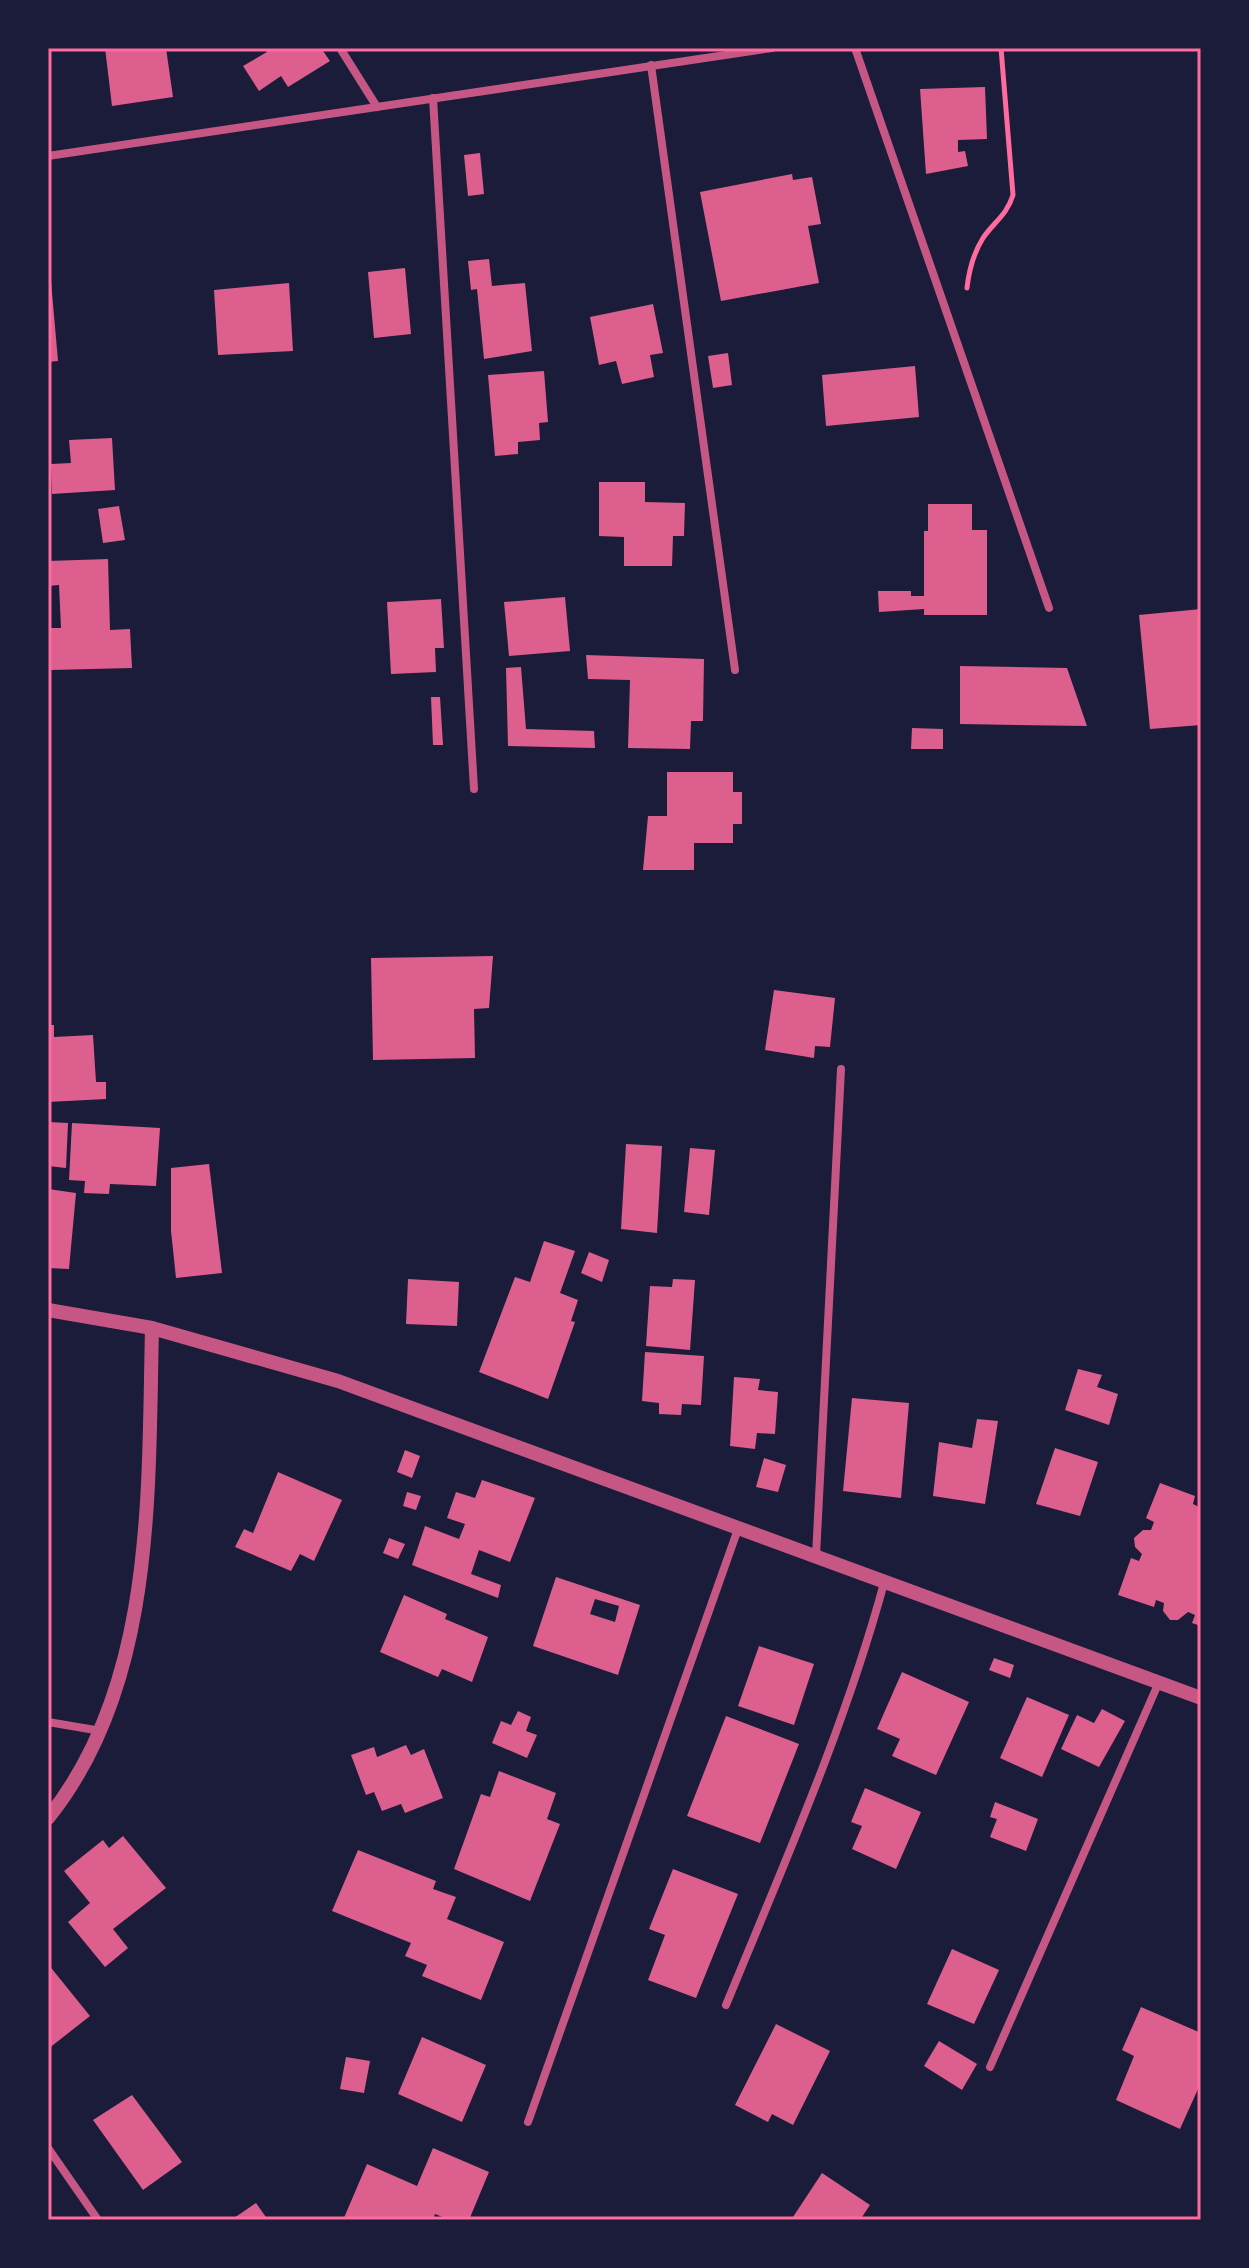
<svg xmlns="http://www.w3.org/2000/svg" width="1249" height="2268" viewBox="0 0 1249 2268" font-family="Lora,serif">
	<rect width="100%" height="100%" fill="#1b1b3a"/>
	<g fill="#dd5f8e" fill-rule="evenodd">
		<path d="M105 48H166L173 97 112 106Z"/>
		<path d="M264 48H321L330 61 288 87 281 76 259 91 243 66 267 52Z"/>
		<path d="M985 87 987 139 958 140V152L965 151 968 166 926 174 920 89Z"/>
		<path d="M480 153 484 194 468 196 464 155Z"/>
		<path d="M792 174 793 180 812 177 821 224 808 226 819 283 721 301 700 192Z"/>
		<path d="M489 259 492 286 525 283 532 351 484 359 477 289 471 290 468 261Z"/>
		<path d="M405 268 411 334 374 338 368 272Z"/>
		<path d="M48 281H51L58 361 48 362Z"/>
		<path d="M289 283 293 351 218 355 214 290Z"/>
		<path d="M653 304 663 353 650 355 654 377 622 384 616 361 599 365 590 317Z"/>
		<path d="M728 353 732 385 713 388 708 356Z"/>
		<path d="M915 366 919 417 826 426 822 375Z"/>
		<path d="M544 371 548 422 539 423 540 440 518 442V454L495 456 488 375Z"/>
		<path d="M112 438 115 490 52 494 51 464 71 463 69 440Z"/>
		<path d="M599 482H645V502L685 503 684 536H673L672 566H624V537L599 536Z"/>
		<path d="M928 504H972V530H987V615H924V609L879 612 878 591H911V596H924V531H928Z"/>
		<path d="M119 506 125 540 103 543 98 509Z"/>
		<path d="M108 559 110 630 130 629 132 668 51 670 49 628H61L59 585 48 586V561Z"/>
		<path d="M565 597 570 651 509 656 504 602Z"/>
		<path d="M441 599 444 648H435L436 672 391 674 387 602Z"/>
		<path d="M1201 609V725L1150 729 1139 615Z"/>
		<path d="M586 655 704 659 703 721H691L690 749 628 748 630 680 588 679Z"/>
		<path d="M960 666 1067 668 1087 726 960 724Z"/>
		<path d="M521 667 526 729 594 731 595 748 508 746 506 668Z"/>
		<path d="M431 697H440L443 745H433Z"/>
		<path d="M912 728 943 729V749H911Z"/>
		<path d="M667 772H733V792H742V824H733V843H694V870H643L648 816H667Z"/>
		<path d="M493 956 489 1008 474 1009 475 1058 373 1060 371 958Z"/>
		<path d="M774 990 835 998 830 1047 815 1046 814 1058 765 1050Z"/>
		<path d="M48 1025H54V1037L93 1035 96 1082H106V1099L48 1102Z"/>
		<path d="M48 1122 68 1123 66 1168 48 1166Z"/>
		<path d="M72 1123 160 1128 156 1186 110 1184 109 1194 84 1193 85 1181 69 1180Z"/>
		<path d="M626 1144 662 1146 657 1233 621 1229Z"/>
		<path d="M690 1148 715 1150 709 1215 684 1212Z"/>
		<path d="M209 1164 222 1273 176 1278 171 1231V1168Z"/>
		<path d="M48 1189 76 1193 69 1269 48 1268Z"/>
		<path d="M544 1241 575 1251 560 1293 578 1300 571 1321 575 1322 548 1399 479 1372 515 1277 530 1282Z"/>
		<path d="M589 1252 609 1260 602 1282 581 1273Z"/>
		<path d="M408 1279 459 1282 457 1326 406 1324Z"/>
		<path d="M673 1279 695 1280 690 1350 646 1346 650 1286 672 1287Z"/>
		<path d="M645 1352 704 1356 701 1405 682 1404 681 1415 659 1414V1403L642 1401Z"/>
		<path d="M1078 1369 1102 1375 1097 1387 1118 1394 1109 1425 1065 1410Z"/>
		<path d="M734 1377 760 1379 758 1390 778 1392 775 1434 757 1433 755 1449 730 1446Z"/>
		<path d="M852 1398 909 1403 901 1498 843 1491Z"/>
		<path d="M977 1419 998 1421 985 1504 933 1496 939 1442 972 1448Z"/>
		<path d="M1055 1448 1098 1462 1080 1516 1036 1504Z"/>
		<path d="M405 1450 420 1456 412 1478 397 1472Z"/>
		<path d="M764 1458 786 1465 778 1492 756 1487Z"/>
		<path d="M278 1472 342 1500 314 1561 300 1554 291 1571 235 1547 244 1529 253 1533Z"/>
		<path d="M482 1480 535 1498 510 1562 479 1550 471 1574 501 1585 498 1598 412 1565 425 1526 459 1539 465 1524 447 1518 456 1492 475 1498Z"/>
		<path d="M1160 1483 1195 1496 1193 1504 1201 1508V1626L1192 1623 1195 1615 1188 1612 1178 1620H1170L1163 1611 1164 1603 1156 1600 1154 1607 1118 1595 1131 1558 1139 1561 1142 1554 1135 1547 1134 1538 1143 1530H1151L1154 1522 1146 1518Z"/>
		<path d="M407 1492 421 1496 416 1510 403 1506Z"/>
		<path d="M389 1538 405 1544 398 1559 383 1553Z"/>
		<path d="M556 1577 640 1605 618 1675 533 1646ZM595 1599 619 1606 615 1622 590 1614Z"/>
		<path d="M404 1595 447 1614 445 1619 488 1637 472 1682 442 1669 438 1677 380 1652Z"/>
		<path d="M759 1646 814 1664 794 1725 738 1706Z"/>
		<path d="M994 1658 1014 1665 1010 1678 989 1670Z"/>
		<path d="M902 1672 969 1702 936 1775 892 1756 900 1739 877 1729Z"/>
		<path d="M1027 1697 1069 1715 1042 1777 1000 1758Z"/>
		<path d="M1102 1709 1125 1721 1099 1767 1061 1749 1077 1715 1094 1723Z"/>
		<path d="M518 1711 531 1717 526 1731 537 1735 527 1758 492 1743 501 1721 511 1725Z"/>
		<path d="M726 1716 799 1744 760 1843 687 1816Z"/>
		<path d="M406 1745 411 1755 424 1749 443 1798 405 1813 401 1804 382 1811 374 1792 366 1795 351 1755 374 1747 377 1757Z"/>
		<path d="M499 1771 556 1793 547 1819 560 1824 530 1901 454 1869 481 1794 490 1797Z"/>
		<path d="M865 1788 921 1812 896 1869 852 1849 862 1826 851 1822Z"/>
		<path d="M995 1802 1038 1819 1026 1851 990 1837 997 1819 990 1817Z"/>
		<path d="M123 1836 166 1888 113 1929 128 1948 105 1967 68 1922 90 1903 64 1871 103 1840 109 1848Z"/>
		<path d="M358 1850 436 1881 433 1889 456 1897 447 1919 504 1942 481 2000 422 1976 427 1965 405 1956 411 1943 332 1911Z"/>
		<path d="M673 1869 738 1894 696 1998 648 1980 665 1935 649 1929Z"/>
		<path d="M952 1949 999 1970 974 2024 927 2004Z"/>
		<path d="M48 1964 90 2016 48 2049Z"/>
		<path d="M1141 2007 1201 2033V2091L1198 2089 1180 2129 1116 2100 1134 2056 1122 2050Z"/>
		<path d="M776 2024 830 2051 793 2125 772 2114 768 2122 735 2105Z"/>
		<path d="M422 2037 486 2065 462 2122 398 2094Z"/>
		<path d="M939 2041 977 2064 962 2090 924 2066Z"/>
		<path d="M346 2057 370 2061 364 2093 340 2089Z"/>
		<path d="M132 2095 182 2162 143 2190 93 2120Z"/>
		<path d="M433 2148 489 2172 469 2220H450L435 2214 433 2220H343L367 2164 417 2186Z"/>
		<path d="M822 2173 870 2205 860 2220H791Z"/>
		<path d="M256 2203 268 2220H231Z"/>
	</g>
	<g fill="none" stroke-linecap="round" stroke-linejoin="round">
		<path stroke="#ff6b9d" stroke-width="5" d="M967 288C969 270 973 254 983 238 994 222 1007 215 1013 195L1001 48"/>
		<g stroke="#c65784" stroke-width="8">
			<path d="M340 48 377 107"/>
			<path d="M855 48 1049 608"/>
			<path d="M651 65 735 670"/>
			<path d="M433 98 474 789"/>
			<path d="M48 156 772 48"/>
			<path d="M816 1556 841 1069"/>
			<path d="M48 1722 101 1731"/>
			<path d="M726 2005C783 1866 845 1727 884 1583"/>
			<path d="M990 2067 1159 1682"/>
			<path d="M528 2122 738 1529"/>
			<path d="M48 2148 98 2220"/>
		</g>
		<g stroke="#c65784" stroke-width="14">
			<path d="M48 1310 152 1328 338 1381 1201 1698"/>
			<path d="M48 1818C156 1684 148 1491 152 1328"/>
		</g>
	</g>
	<rect width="1249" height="2268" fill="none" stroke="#1b1b3a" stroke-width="100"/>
	<rect x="50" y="50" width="1149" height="2168" fill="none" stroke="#ff6b9d" stroke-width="3"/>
</svg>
